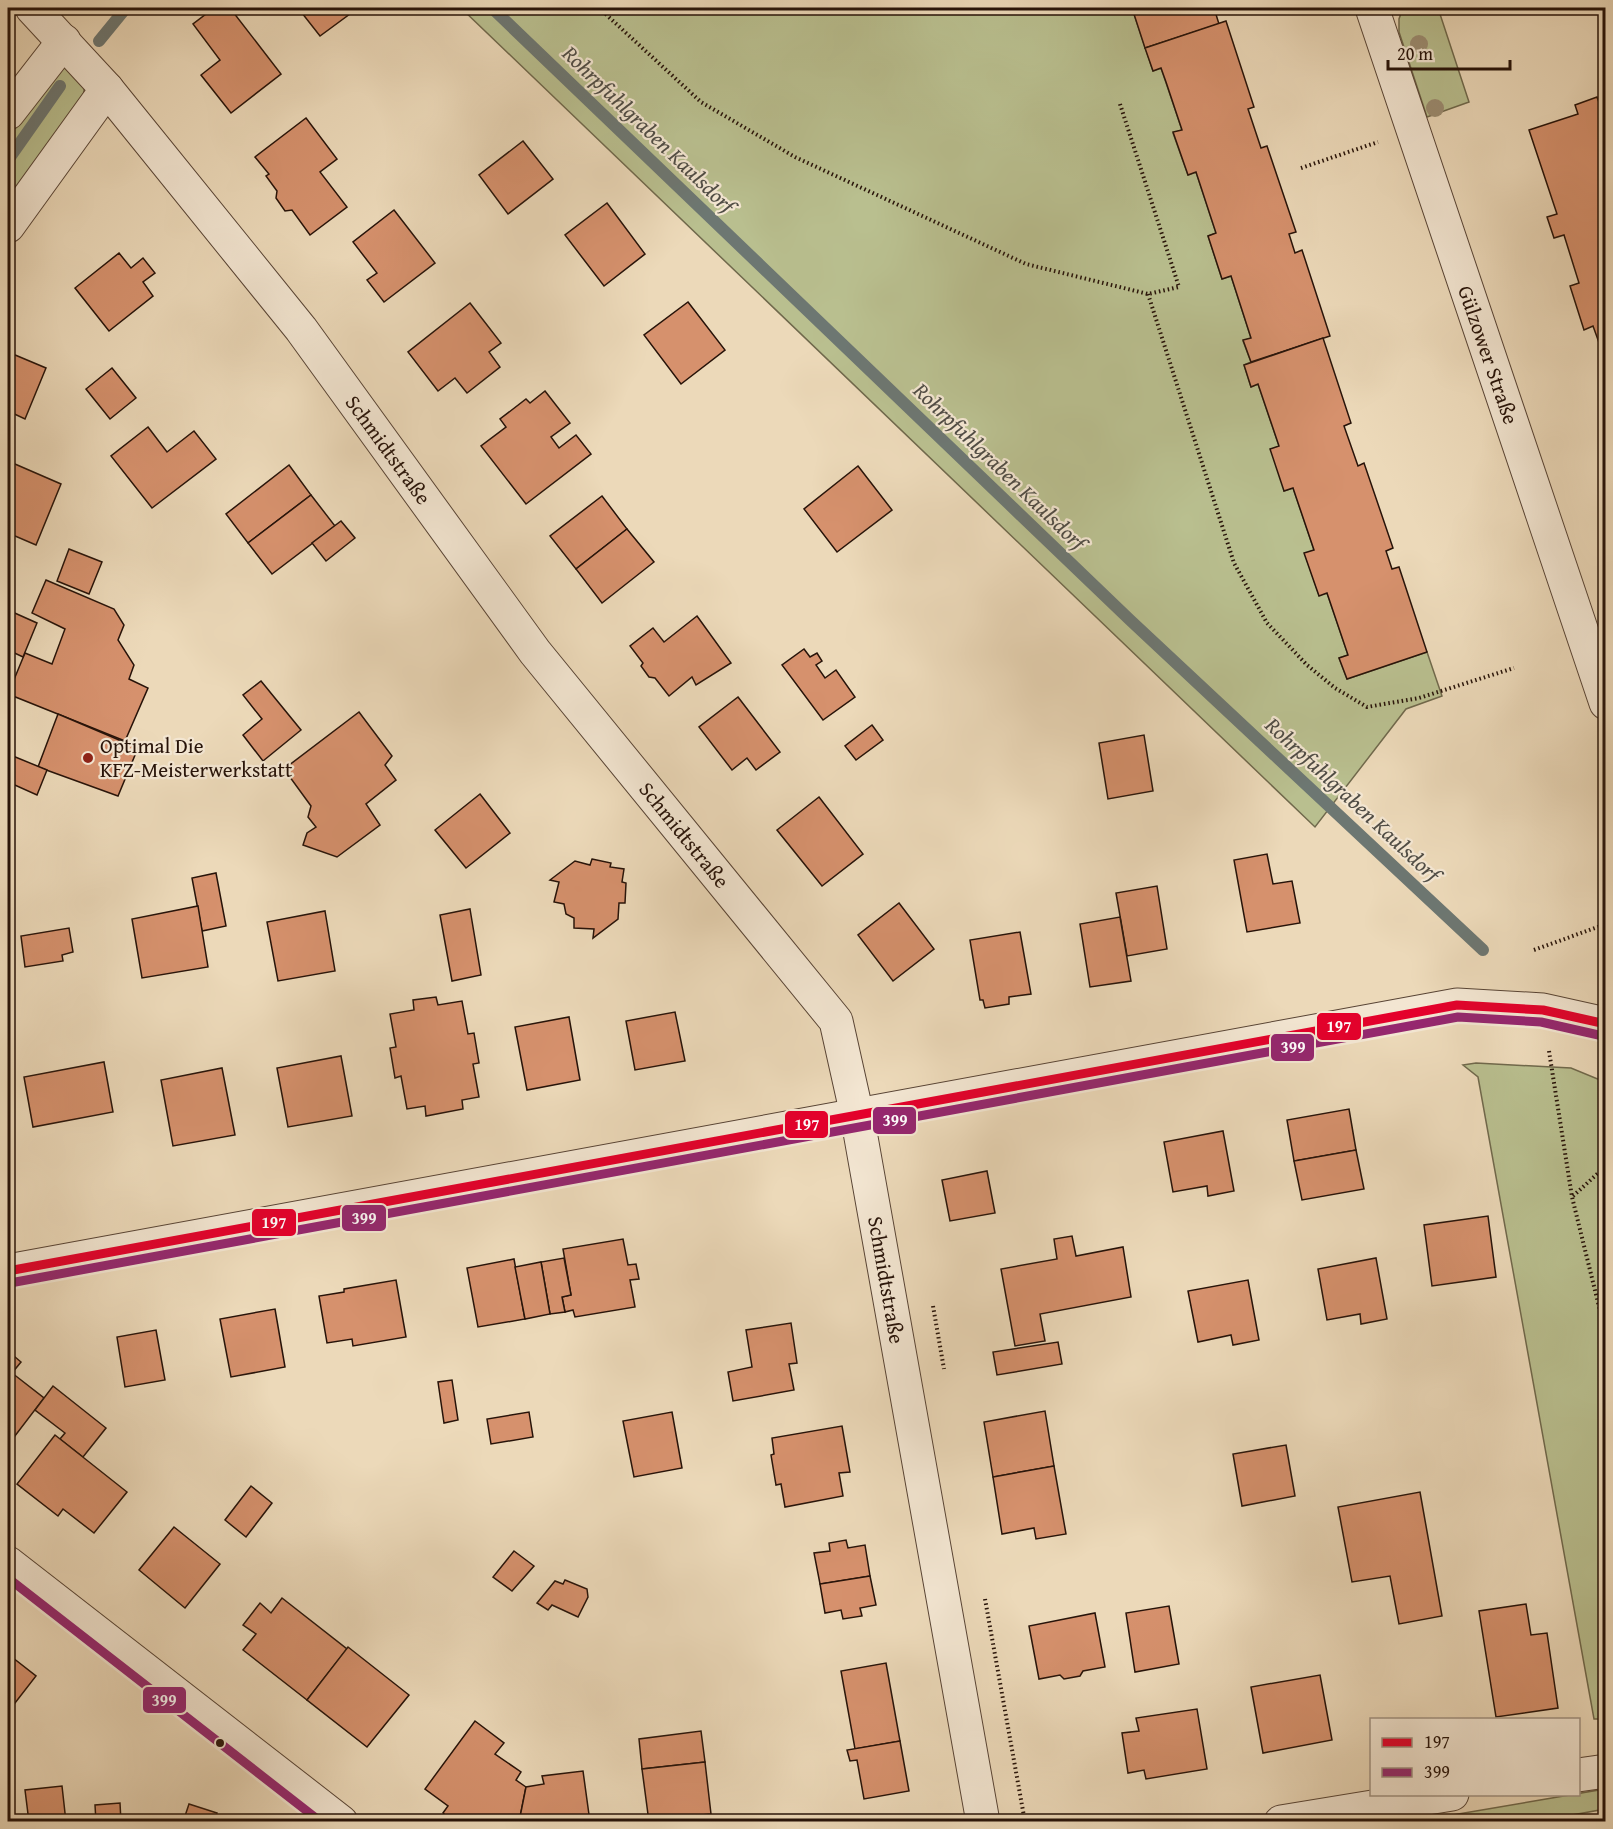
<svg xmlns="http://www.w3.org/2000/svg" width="1613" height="1829" viewBox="0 0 1613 1829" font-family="'Gentium Book Plus',serif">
	<rect width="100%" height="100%" fill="#ecd9b9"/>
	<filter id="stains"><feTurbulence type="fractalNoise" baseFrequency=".00333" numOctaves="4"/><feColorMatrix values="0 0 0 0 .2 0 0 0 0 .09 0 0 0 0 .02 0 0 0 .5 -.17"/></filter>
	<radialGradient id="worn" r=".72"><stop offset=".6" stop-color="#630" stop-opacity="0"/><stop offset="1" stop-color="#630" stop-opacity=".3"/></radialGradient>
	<g fill="#b9bf8f" stroke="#70694c" stroke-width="1.5">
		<path d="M461 8H1132L1153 71 1161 68 1182 130 1173 133 1188 175 1196 172 1216 233 1208 236 1222 279 1231 276 1251 338 1243 341 1251 362 1244 365 1251 387 1258 384 1279 446 1284 491 1293 488 1314 550 1305 554 1319 595 1327 593 1348 655 1339 658 1347 679 1427 652 1442 696 1406 709 1315 827Z"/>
		<path d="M1403 8H1438L1469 102 1427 117 1399 32V19Z"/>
		<path d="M64 58 85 84 82 104 8 200V136Z"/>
		<path d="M1476 1063 1571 1068 1605 1082V1719H1594L1478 1077 1463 1065Z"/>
		<path d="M1605 1789V1809L1539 1821H1417Z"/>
	</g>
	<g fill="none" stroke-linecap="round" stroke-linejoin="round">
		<g stroke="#6d7772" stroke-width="12">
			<path d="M492 8 1130 620 1483 950"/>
			<path d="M99 41 126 8"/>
			<path d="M8 160 60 86"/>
		</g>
	</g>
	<g fill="#d6916d" stroke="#271309" stroke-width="1.5">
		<path d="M214 8H230L281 74 231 113 201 75 220 60 193 24Z"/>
		<path d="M298 8H358L320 36Z"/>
		<path d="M1132 8H1214L1219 24 1145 48Z"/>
		<path d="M1226 21 1254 107 1248 109 1261 148 1267 146 1296 232 1289 234 1295 253 1302 250 1330 336 1251 362 1243 340 1251 338 1231 276 1222 279 1208 236 1216 233 1196 172 1188 175 1173 132 1182 130 1166 82 1161 68 1153 71 1145 48Z"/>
		<path d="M1597 97 1606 122V362L1593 326 1584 330 1570 286 1579 283 1564 235 1554 238 1547 217 1557 214 1529 130 1578 114 1575 105Z"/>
		<path d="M306 118 337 159 320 172 347 207 310 235 292 210 285 211 276 198 277 191 266 176 269 174 255 157Z"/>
		<path d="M523 141 553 179 508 214 479 175Z"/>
		<path d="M607 203 645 254 604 286 565 235Z"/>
		<path d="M394 210 435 263 384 302 367 280 377 273 353 242Z"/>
		<path d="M119 253 131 268 143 258 155 273 143 282 153 296 109 331 75 288Z"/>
		<path d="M688 302 725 350 681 384 644 335Z"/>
		<path d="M470 303 501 343 489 352 500 367 467 393 455 378 438 391 408 352Z"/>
		<path d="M1323 338 1351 423 1344 426 1358 466 1364 463 1393 548 1386 551 1392 569 1399 567 1427 652 1347 679 1339 658 1348 655 1327 593 1319 596 1304 553 1314 550 1293 488 1284 491 1270 449 1279 446 1258 384 1251 387 1244 365Z"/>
		<path d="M8 352 46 368 25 419 8 411Z"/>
		<path d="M112 368 136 398 110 419 86 389Z"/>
		<path d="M545 391 570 423 551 437 559 448 576 435 591 454 526 504 481 446 506 427 500 419 526 399 530 403Z"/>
		<path d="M148 427 167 452 194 431 216 459 152 508 111 456Z"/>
		<path d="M8 461 61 484 36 545 8 533Z"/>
		<path d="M289 465 311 495 248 543 226 514Z"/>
		<path d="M858 466 892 510 837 552 804 509Z"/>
		<path d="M311 495 335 526 272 574 248 543Z"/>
		<path d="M602 496 627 529 576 569 550 536Z"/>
		<path d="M341 521 355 538 326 561 312 543Z"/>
		<path d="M627 529 654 562 602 603 576 569Z"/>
		<path d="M69 549 102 562 89 594 57 581Z"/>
		<path d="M46 580 114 609 124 625 118 640 134 665 129 679 148 688 125 741 8 694 25 653 52 664 65 629 32 613Z"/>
		<path d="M8 610 37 623 23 657 8 650Z"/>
		<path d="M697 616 731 663 696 685 692 677 669 696 655 678 649 677 641 666 643 663 630 646 653 628 664 642Z"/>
		<path d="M804 649 810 657 817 653 822 661 816 665 825 678 836 670 855 697 823 720 782 665Z"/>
		<path d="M261 681 301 730 263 761 243 735 262 719 243 695Z"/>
		<path d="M738 697 780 752 756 770 747 758 732 770 699 727Z"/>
		<path d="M359 712 392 756 385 765 396 780 366 804 380 825 337 857 303 845 307 833 316 827 308 817 311 806 284 769Z"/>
		<path d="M58 714 138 748 118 796 38 767Z"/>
		<path d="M872 725 883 740 856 760 845 746Z"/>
		<path d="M1144 735 1153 791 1108 799 1099 743Z"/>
		<path d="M8 754 47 770 37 795 8 782Z"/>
		<path d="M480 794 510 833 466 868 435 830Z"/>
		<path d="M819 797 863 854 822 886 777 830Z"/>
		<path d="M1267 854 1273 884 1292 881 1300 923 1247 932 1234 860Z"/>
		<path d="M592 859 611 863 610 867 624 869 622 882 626 883 625 903H619L618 919 593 938 594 929 574 928V918L566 914 564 904 554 902 559 882 550 880 575 861 590 865Z"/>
		<path d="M216 873 226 926 202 931 192 878Z"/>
		<path d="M1157 886 1167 949 1127 956 1116 893Z"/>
		<path d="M899 903 934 949 893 981 858 935Z"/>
		<path d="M198 906 208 967 142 978 132 919Z"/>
		<path d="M470 909 481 975 452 981 440 915Z"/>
		<path d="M325 911 335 971 278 981 267 922Z"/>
		<path d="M1120 917 1131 981 1090 987 1080 924Z"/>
		<path d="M69 928 73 952 62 955 63 961 25 967 21 936Z"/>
		<path d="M1020 932 1031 994 1009 997V1004L985 1008 983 1000H980L970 940Z"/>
		<path d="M436 997 438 1005 462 1001 468 1034 474 1033 479 1063 473 1064 479 1097 462 1100 463 1109 426 1116 425 1106 407 1109 401 1076 395 1078 390 1048 396 1047 390 1014 414 1010 413 1000Z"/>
		<path d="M675 1012 685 1061 635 1070 626 1021Z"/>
		<path d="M569 1017 580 1080 527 1090 515 1027Z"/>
		<path d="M341 1056 352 1116 288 1127 277 1068Z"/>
		<path d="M104 1062 113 1112 33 1127 24 1077Z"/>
		<path d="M222 1068 235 1135 173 1146 161 1080Z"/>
		<path d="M1349 1109 1356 1150 1294 1161 1287 1120Z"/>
		<path d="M1223 1131 1234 1191 1208 1196 1207 1186 1173 1192 1164 1142Z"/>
		<path d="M1356 1150 1364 1189 1302 1200 1294 1161Z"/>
		<path d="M987 1171 995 1213 950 1221 942 1180Z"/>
		<path d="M1488 1216 1496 1277 1432 1286 1424 1225Z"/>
		<path d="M1072 1236 1076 1256 1123 1247 1131 1297 1040 1314 1045 1341 1015 1346 1001 1269 1057 1259 1054 1239Z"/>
		<path d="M623 1239 628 1265 636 1264 639 1279 630 1280 635 1307 575 1317 573 1310 565 1312 562 1297 571 1295 563 1249Z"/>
		<path d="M564 1258 571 1295 562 1297 565 1312 550 1314 541 1262Z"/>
		<path d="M1376 1258 1387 1319 1361 1324 1360 1314 1327 1320 1318 1269Z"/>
		<path d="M514 1259 525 1319 478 1327 467 1268Z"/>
		<path d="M541 1262 550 1314 525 1319 515 1267Z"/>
		<path d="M396 1280 406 1337 353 1346 352 1339 327 1343 319 1296 344 1292V1289Z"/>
		<path d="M1248 1280 1259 1340 1233 1345 1231 1335 1198 1342 1188 1291Z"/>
		<path d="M275 1309 285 1367 231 1377 220 1319Z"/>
		<path d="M791 1323 797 1363 789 1364 794 1390 733 1401 728 1372 752 1367 746 1330Z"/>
		<path d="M156 1330 165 1380 125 1387 117 1337Z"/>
		<path d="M1058 1342 1062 1364 997 1375 993 1352Z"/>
		<path d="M8 1351 21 1362 12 1373 44 1398 8 1445Z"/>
		<path d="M452 1380 458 1420 444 1423 438 1382Z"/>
		<path d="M53 1386 106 1428 83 1457 60 1439 65 1433 35 1410Z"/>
		<path d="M1045 1411 1054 1466 993 1477 984 1422Z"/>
		<path d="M529 1412 533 1437 491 1444 487 1419Z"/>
		<path d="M672 1412 682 1468 634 1477 623 1421Z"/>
		<path d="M842 1426 850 1472 839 1473 843 1496 785 1507 781 1484 776 1485 771 1455 774 1454 772 1438Z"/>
		<path d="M55 1435 127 1492 94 1533 63 1509 58 1516 17 1484Z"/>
		<path d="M1286 1445 1295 1496 1242 1506 1233 1454Z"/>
		<path d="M1054 1466 1066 1534 1036 1539 1034 1528 1002 1534 993 1477Z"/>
		<path d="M251 1486 272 1503 246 1537 225 1520Z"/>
		<path d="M1420 1492 1442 1616 1399 1624 1390 1576 1352 1582 1338 1507Z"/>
		<path d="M174 1527 220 1564 185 1608 139 1570Z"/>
		<path d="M846 1540 848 1548 865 1545 870 1576 820 1584 814 1553 830 1551 829 1543Z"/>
		<path d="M514 1551 534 1566 512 1591 493 1577Z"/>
		<path d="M870 1576 876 1605 860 1608 862 1616 843 1619 841 1610 825 1613 820 1584Z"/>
		<path d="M565 1580 587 1589 588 1597 578 1617 552 1605 548 1610 537 1603 555 1581 563 1584Z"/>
		<path d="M282 1598 347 1649 307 1700 243 1650 256 1634 243 1625 260 1603 271 1613Z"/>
		<path d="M1526 1604 1531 1635 1547 1633 1558 1708 1496 1717 1479 1611Z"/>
		<path d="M1169 1606 1179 1664 1135 1672 1126 1613Z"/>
		<path d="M1095 1613 1105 1667 1083 1671 1080 1676 1064 1679 1060 1675 1039 1679 1029 1626Z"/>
		<path d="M348 1647 409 1695 367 1747 307 1700Z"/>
		<path d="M8 1654 36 1676 8 1712Z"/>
		<path d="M886 1663 900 1741 855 1749 841 1671Z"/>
		<path d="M1320 1675 1332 1740 1263 1753 1251 1687Z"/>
		<path d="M1197 1709 1207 1769 1146 1779 1144 1770 1128 1773 1122 1733 1139 1731 1136 1718Z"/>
		<path d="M475 1721 504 1743 495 1754 521 1772 516 1780 526 1787 519 1822H453L443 1813 448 1806 425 1789Z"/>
		<path d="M701 1731 705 1762 642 1769 639 1739Z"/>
		<path d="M900 1741 909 1791 864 1799 857 1760 850 1761 847 1750Z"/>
		<path d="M705 1762 711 1814 691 1816V1822H676L675 1819 649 1822 642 1769Z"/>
		<path d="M583 1771 590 1822H519L526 1787 544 1784 542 1776Z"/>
		<path d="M62 1786 66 1822H29L25 1790Z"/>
		<path d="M120 1803 121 1822H96L95 1805Z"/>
		<path d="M189 1804 217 1813 214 1822H183Z"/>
	</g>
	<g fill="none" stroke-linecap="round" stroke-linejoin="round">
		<g stroke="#584435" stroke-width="35">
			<g id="minor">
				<path d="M32 8 107 89 301 329 535 652 836 1021 857 1115 983 1822"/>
				<path d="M1372 8 1606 703"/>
				<path d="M8 113 64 41"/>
				<path d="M8 226 107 89"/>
				<path d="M1578 1775 1606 1771"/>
				<path d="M1281 1822 1452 1794"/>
			</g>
		</g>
		<g stroke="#584435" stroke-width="35">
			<g id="tertiary">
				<path d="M8 1271 1457 1005 1543 1010 1606 1024"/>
				<path d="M8 1563 341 1822"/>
			</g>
		</g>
		<g stroke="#271309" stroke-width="4" stroke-dasharray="1.5 3" stroke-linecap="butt">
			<path d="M599 8 701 102 795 157 1026 264 1148 294 1179 287 1120 104"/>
			<path d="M1301 168 1378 142"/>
			<path d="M1148 294 1234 563 1267 623 1307 665 1335 688 1367 707 1419 698 1514 668"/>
			<path d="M1534 950 1606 924"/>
			<path d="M1549 1051 1572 1197 1606 1335"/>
			<path d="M1573 1196 1606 1166"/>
			<path d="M933 1306 944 1369"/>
			<path d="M985 1599 1025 1822"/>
		</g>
		<use href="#minor" stroke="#f3e6d2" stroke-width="33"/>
		<use href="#tertiary" stroke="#f3e6d2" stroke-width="33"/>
		<g stroke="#f3e6d2" stroke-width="14">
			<path id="bus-1" d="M8 1271 1457 1005 1543 1010 1606 1024"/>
		</g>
		<g stroke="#f3e6d2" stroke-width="14">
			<g id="bus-2">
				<path d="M10 1283 1458 1017 1541 1022 1603 1036"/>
				<path d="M8 1578 321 1822"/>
			</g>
		</g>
		<use href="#bus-1" stroke="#e4002b" stroke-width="9"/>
		<use href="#bus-2" stroke="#95276e" stroke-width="9"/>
	</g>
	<g fill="#9c8d72">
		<circle cx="1419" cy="44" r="9"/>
		<circle cx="1435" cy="108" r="9"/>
	</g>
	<circle fill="#8f2418" stroke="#f3e6d2" stroke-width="2" cx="88" cy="758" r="6"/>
	<circle fill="#271309" stroke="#f3e6d2" stroke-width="2" cx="220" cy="1743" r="5"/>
	<g text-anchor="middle" stroke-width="4.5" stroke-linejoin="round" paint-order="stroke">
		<g font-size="21" fill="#271309" stroke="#f3e6d2">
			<text transform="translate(1488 355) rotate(71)" y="7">Gülzower Straße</text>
			<text transform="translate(388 450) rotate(54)" y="7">Schmidtstraße</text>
			<text transform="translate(684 835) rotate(51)" y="7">Schmidtstraße</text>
			<text transform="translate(886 1280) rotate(80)" y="7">Schmidtstraße</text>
		</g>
		<g font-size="21" fill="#271309" stroke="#f3e6d2" text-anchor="start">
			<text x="100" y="753">Optimal Die<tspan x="100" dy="24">KFZ-Meisterwerkstatt</tspan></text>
		</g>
		<g font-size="22" font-style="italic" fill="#504d46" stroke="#f3e6d2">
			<text transform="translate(649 129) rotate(44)" y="8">Rohrpfuhlgraben Kaulsdorf</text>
			<text transform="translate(1000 466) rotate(44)" y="8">Rohrpfuhlgraben Kaulsdorf</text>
			<text transform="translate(1353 799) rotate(43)" y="8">Rohrpfuhlgraben Kaulsdorf</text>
		</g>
	</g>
	<g stroke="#f3e6d2" stroke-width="2">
		<rect x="1316" y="1012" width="46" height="29" rx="6" fill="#e4002b"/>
		<rect x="1270" y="1033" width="45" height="29" rx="6" fill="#95276e"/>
		<rect x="872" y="1106" width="45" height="29" rx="6" fill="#95276e"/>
		<rect x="784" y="1110" width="45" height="29" rx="6" fill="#e4002b"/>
		<rect x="341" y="1204" width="46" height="28" rx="6" fill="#95276e"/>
		<rect x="251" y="1208" width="46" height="29" rx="6" fill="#e4002b"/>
		<rect x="142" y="1686" width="45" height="28" rx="6" fill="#95276e"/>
	</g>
	<g font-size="16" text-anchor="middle" font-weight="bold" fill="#fff">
		<text x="1339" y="1032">197</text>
		<text x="1293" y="1053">399</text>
		<text x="895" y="1126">399</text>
		<text x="807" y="1130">197</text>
		<text x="364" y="1224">399</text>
		<text x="274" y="1228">197</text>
		<text x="164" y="1706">399</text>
	</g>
	<rect width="1613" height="1829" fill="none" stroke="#ecd9b9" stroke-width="30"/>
	<rect x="9" y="9" width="1595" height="1811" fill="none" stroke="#271309" stroke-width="3"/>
	<rect x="15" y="15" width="1583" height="1799" fill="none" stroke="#271309" stroke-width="1.5"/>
	<rect x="1370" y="1718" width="210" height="78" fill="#f3e6d2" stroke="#a19282" stroke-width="1.5"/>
	<rect x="1382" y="1738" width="30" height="9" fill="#e4002b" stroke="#a19282" stroke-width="1.5"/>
	<text x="1424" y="1748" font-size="18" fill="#271309">197</text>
	<rect x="1382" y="1768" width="30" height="9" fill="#95276e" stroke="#a19282" stroke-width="1.5"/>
	<text x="1424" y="1778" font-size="18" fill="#271309">399</text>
	<path d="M1388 60v9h122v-9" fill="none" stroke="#271309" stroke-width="3"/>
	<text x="1397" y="60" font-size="18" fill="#271309" stroke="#f3e6d2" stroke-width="4.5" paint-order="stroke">20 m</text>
	<rect width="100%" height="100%" filter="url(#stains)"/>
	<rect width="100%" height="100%" fill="url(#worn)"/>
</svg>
